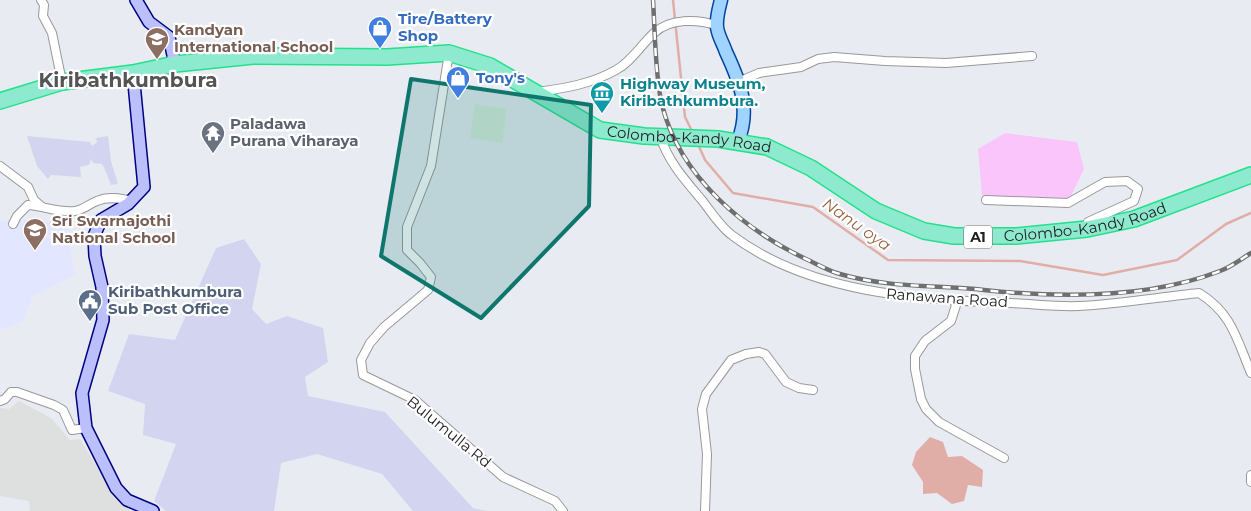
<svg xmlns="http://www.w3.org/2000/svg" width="1251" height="511" viewBox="0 0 1251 511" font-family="Montserrat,sans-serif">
	<rect width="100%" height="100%" fill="#e8ecf2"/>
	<path fill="#dedfdf" d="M19 401 51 418 70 440 80 439 113 494 131 511H30L29 501 0 496V408L9 409Z"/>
	<path fill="#d9ebdb" d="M475 104 507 109 502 143 470 138Z"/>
	<path fill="#e3e6ff" d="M37 219 66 226 75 275 32 297 23 322 0 330V221Z"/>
	<g fill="#d3d4f0">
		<path d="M27 136 90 142 92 146 97 142 96 138 108 136 111 161 118 184 111 185 104 167 102 164 93 163 91 159 89 165 80 167 81 177 51 175 48 179 37 166Z"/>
		<path d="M244 239 261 264 252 309 266 324 287 316 323 328 328 362 305 377 308 396 385 412 473 508 486 511H413L382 474 317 454 281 463 274 511H166L154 501 176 444 143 435 145 404 108 391 129 334 175 340 216 248Z"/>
	</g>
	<path fill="#fac5fb" d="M1005 133 1077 142 1084 169 1069 200 982 196 978 149Z"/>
	<path fill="#e0aea7" d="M930 437 943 442 948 457 962 456 983 470 982 487 968 485 964 501 952 504 937 493 923 494V482L912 465 916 452Z"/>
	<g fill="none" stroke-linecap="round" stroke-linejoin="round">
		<g stroke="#e0aea7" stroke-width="2.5">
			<path d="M673 0 685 117 693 133"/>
			<path d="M698 144 705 160 733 193 813 207 888 260 1020 261 1103 275 1177 260 1226 224 1251 213"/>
		</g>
		<g stroke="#989898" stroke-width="10">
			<g id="street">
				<path d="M41 0 44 5 43 16 52 33 62 82"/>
				<path d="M449 53 431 166 407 227V250L420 263 431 277 428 290 384 327 370 343 361 360 363 375 415 400 503 477 555 501 563 511"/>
				<path d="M738 82 759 73 801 67 818 59 834 57 885 61 946 63 1032 56"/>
				<path d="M538 92C566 88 591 84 616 70 631 62 641 45 654 33 670 18 697 19 716 25"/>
				<path d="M660 136C668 161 684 179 701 199 710 210 720 227 733 236 809 293 919 300 1011 303 1034 304 1057 307 1079 306 1119 304 1160 297 1199 293 1232 313 1237 340 1251 373"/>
				<path d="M0 166 28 187 34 200 41 206"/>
				<path d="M986 200 1068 203 1105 182 1127 181 1138 189 1134 201 1088 222"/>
				<path d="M13 224 17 216 28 205C44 206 58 213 75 211 83 210 89 204 97 201 108 196 120 198 132 201"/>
				<path d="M957 302 951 321 925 341 915 356V369L921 399 926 409 939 422 1004 458"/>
				<path d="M0 401 5 399 11 392H17L54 405 63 410 72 430 86 428"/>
				<path d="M1251 475V482"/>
				<path d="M705 511 707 454 702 409 706 394 731 360 746 354 759 352 765 354 786 382 799 388 813 390"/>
			</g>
		</g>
		<g stroke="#01027f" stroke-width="14">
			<g id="secondary">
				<path d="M136 0 149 22 169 37 175 64"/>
				<path d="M133 73 144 187 128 204 101 220 94 236 95 256 102 287 103 320 82 393 86 428 116 488 127 500 153 511"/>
			</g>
		</g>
		<g stroke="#00469e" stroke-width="15">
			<path id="primary" d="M721 0C719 8 716 18 717 27 718 36 723 43 726 52 740 82 751 109 738 141"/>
		</g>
		<g stroke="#23e18b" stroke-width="18">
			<g id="highway">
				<path id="s1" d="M0 101 62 82 133 73 175 64 253 56 387 57 449 53 490 66 600 130 644 136 718 139 767 147 811 168 876 211 924 231 954 236H1016L1087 229 1134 219 1251 175"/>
			</g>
		</g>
		<use href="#street" stroke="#fff" stroke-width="8"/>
		<use href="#secondary" stroke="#bbbffc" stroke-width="11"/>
		<use href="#primary" stroke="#a0d3ff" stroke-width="12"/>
		<use href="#highway" stroke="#8eeacf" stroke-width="15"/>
		<g stroke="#6f6f6f" stroke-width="4.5">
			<path id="rail" d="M653 0C655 31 655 76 662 105 680 177 744 230 808 260 819 265 829 271 840 274 888 288 936 285 984 290 1061 298 1148 299 1220 271 1231 267 1241 259 1251 253"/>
		</g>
		<use href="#rail" stroke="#fff" stroke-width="2.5" stroke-dasharray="8" stroke-linecap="butt"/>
	</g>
	<path fill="#0f766e" fill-opacity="0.2" stroke="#0f766e" stroke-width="4" stroke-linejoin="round" d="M411 79 591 105 589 206 481 318 381 256Z"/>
	<defs>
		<g id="shop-pin" transform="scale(1.25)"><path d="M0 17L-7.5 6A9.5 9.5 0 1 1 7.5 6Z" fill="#3f7fe0" stroke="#fff"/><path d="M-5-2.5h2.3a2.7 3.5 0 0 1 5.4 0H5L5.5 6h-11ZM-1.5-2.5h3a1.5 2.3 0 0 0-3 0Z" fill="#fff"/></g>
		<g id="school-pin" transform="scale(1.25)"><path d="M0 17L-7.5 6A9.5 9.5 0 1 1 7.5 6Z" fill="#8d6e63" stroke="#fff"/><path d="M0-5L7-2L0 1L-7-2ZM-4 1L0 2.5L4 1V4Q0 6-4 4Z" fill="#fff"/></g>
		<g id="museum-pin" transform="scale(1.25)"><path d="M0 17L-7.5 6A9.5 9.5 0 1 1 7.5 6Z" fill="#0f9aa8" stroke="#fff"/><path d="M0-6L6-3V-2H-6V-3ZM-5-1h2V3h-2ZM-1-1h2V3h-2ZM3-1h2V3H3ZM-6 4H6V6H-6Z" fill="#fff"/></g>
		<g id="temple-pin" transform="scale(1.25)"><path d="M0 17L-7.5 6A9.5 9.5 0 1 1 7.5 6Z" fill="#6b7280" stroke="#fff"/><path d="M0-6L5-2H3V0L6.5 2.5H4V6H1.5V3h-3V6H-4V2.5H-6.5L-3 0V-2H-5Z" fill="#fff"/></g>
		<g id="civic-pin" transform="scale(1.25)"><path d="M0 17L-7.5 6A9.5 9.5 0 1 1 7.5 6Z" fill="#5c6f8a" stroke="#fff"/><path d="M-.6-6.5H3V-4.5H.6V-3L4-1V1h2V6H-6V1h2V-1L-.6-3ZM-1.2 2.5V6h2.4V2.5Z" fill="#fff"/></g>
	</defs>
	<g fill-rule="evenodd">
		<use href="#shop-pin" x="380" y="28"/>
		<use href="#school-pin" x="157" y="39"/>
		<use href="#shop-pin" x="458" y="78"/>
		<use href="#museum-pin" x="602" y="93"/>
		<use href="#temple-pin" x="213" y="133"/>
		<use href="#school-pin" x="35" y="230"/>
		<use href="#civic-pin" x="90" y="301"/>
	</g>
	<g text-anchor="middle" stroke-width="4.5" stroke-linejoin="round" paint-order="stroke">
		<rect fill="#fff" stroke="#646464" stroke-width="1" x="964" y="225.5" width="28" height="23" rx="4"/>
		<g font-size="14" font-weight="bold" fill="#212121">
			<text x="978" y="242">A1</text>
		</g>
		<g font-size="15" font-weight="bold" fill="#366cbe" stroke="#fff" text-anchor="start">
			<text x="398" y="24">Tire/Battery<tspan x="398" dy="17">Shop</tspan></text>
			<text x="476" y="83">Tony's</text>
		</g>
		<g font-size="15" font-weight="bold" fill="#785e54" stroke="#fff" text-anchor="start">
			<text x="174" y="35">Kandyan<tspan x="174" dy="17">International School</tspan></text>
			<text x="52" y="226">Sri Swarnajothi<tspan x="52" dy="17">National School</tspan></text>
		</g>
		<g font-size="15" font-weight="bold" fill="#0d838f" stroke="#fff" text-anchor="start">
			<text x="620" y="89">Highway Museum,<tspan x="620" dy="17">Kiribathkumbura.</tspan></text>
		</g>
		<g font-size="15" font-weight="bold" fill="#5b616d" stroke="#fff" text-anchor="start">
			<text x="230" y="129">Paladawa<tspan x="230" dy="17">Purana Viharaya</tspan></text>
		</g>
		<g font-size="15" fill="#212121" stroke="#fff">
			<text dy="5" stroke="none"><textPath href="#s1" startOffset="714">Colombo-Kandy Road</textPath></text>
			<text dy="5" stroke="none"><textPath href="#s1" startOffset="1134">Colombo-Kandy Road</textPath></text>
			<text transform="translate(947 298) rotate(4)" y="5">Ranawana Road</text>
			<text transform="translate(449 432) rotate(39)" y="5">Bulumulla Rd</text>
		</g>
		<g font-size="15" font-weight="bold" fill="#4e5e75" stroke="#fff" text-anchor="start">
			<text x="108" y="297">Kiribathkumbura<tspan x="108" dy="17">Sub Post Office</tspan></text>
		</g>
		<g font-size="16" font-style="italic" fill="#9c6441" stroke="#fff">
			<text transform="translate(857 224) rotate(35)" y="6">Nanu oya</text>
		</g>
		<g font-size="20" font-weight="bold" fill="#545454" stroke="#fff">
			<text x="128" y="87">Kiribathkumbura</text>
		</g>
	</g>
</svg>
